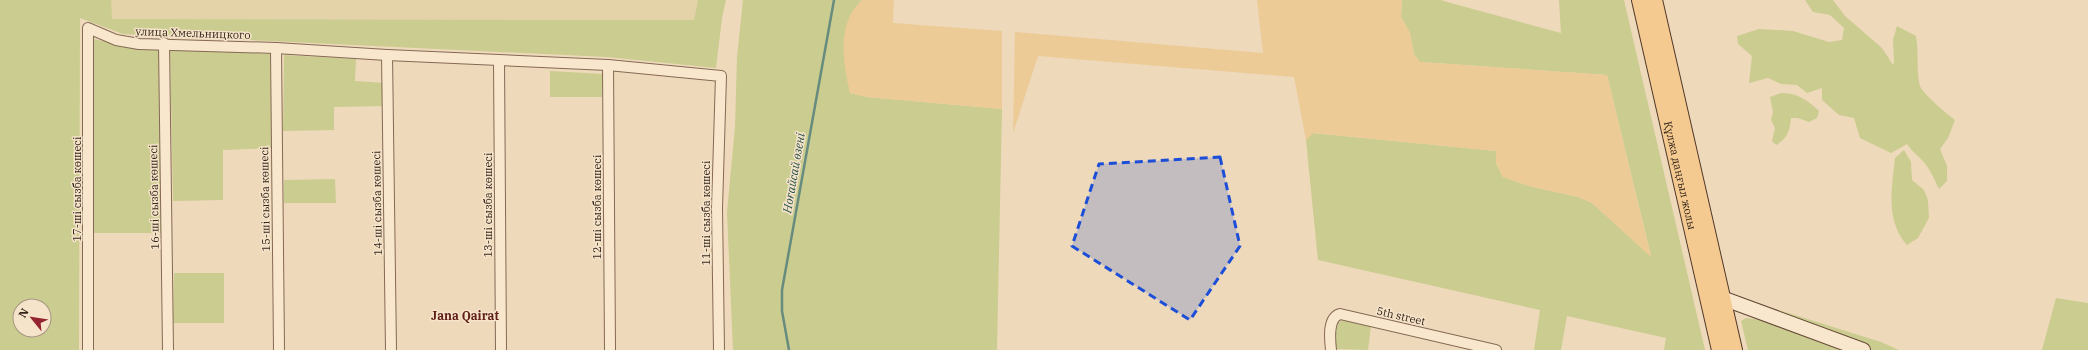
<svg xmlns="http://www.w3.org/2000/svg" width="2088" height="350" viewBox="0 0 2088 350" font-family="'IBM Plex Serif',serif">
	<rect width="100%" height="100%" fill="#eed9bb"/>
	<path fill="#e4d3a8" d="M111 0H698L694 20 111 19Z"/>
	<g fill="#cbcc8f" fill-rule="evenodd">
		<path d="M0 0H111L112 19 694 20 698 0H726L722 18 716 68 607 57 123 34 80 18 79 350H0ZM20 306H44V330H20Z"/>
		<path d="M743 0H862C836 25 846 62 850 93L867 97 1002 109 997 350H733L727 212 735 127 737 57Z"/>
		<path d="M1402 0H1440L1561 33 1559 0H1624L1705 350H1664L1666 338 1567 316 1561 350H1534L1540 310 1318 260 1306 140 1312 133 1497 151 1496 163 1503 177 1529 186 1578 197 1592 203 1651 256 1607 75 1420 62 1414 54 1410 33 1401 17Z"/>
		<path d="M1805 0H1833L1845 16 1882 48 1893 65 1894 62 1893 40 1897 26 1916 36C1919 52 1916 71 1920 86 1922 93 1948 115 1955 120L1948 138 1940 149 1947 166V181L1939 189C1934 178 1929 167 1920 158 1915 153 1911 150 1907 144L1891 153 1860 138 1854 118 1839 115 1822 100V88L1807 93 1797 85 1781 84 1768 78 1749 83 1752 56 1738 44 1737 36 1759 29 1793 31 1829 42 1842 40 1844 28 1830 15 1813 12Z"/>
		<path d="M94 39 135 48H159L162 233H94Z"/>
		<path d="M170 48 270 54 272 148 223 150V200L173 201Z"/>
		<path d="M284 55 356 59 355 81 385 83V106L334 107V130L283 131Z"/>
		<path d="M550 71 603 74 602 97H550Z"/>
		<path d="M1781 93C1798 93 1807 100 1819 111L1817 118 1809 122 1798 118H1791C1790 131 1787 139 1776 145L1772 141 1775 128 1771 120 1773 112 1770 97Z"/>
		<path d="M1904 150 1911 162 1912 180 1924 190 1928 200 1929 218 1918 238 1907 245C1885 220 1892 188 1895 158Z"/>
		<path d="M335 179 336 203H284V180Z"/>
		<path d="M174 273H224V323H173Z"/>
		<path d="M2056 298 2088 303V350H2042Z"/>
		<path d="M1769 307 1881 342 1899 350H1748L1741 321 1746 318 1763 320Z"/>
		<path d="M1345 320 1371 326 1368 350 1334 349 1333 336 1337 323Z"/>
	</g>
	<g fill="#eccb96">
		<path d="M862 0H894L893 23 1002 31V109L867 97 850 93C843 62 836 24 862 0Z"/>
		<path d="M1257 0H1402L1401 17 1410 33 1414 54 1420 62 1607 75 1651 257 1592 203 1578 197 1529 186 1503 177 1496 163V151L1313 133 1306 140 1294 77 1038 56 1013 133 1015 32 1263 53Z"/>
	</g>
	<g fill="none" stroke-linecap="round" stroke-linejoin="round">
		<path stroke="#678c7f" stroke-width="2.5" d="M789 350 782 311V290L834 0"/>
		<g stroke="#856955" stroke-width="12">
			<g id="street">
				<path d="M164 43 168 350"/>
				<path d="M276 48 279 350"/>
				<path d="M387 55 391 350"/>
				<path d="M499 60 501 350"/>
				<path d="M608 65 610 350"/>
				<path d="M88 350V28L116 40 139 44 276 48 387 55 608 65 721 76 717 208 719 350"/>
				<path d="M1331 350C1330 340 1327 318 1340 314L1496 350"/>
			</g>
		</g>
		<g stroke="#674a38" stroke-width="16">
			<path id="secondary" d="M1722 298 1863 350"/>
		</g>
		<g stroke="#52382a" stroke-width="18">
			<g id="primary">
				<path id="s1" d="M1640 0 1720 350"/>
				<path d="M1654 0 1734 350"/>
			</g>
		</g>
		<use href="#street" stroke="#f9e7cd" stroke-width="10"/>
		<use href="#secondary" stroke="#f9e7cd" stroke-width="14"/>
		<use href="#primary" stroke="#f4ca90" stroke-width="16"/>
	</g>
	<path fill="#1d4ed8" fill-opacity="0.2" stroke="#1d4ed8" stroke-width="3" stroke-dasharray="8 5" stroke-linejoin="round" d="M1220 157 1240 246 1190 320 1072 246 1099 164Z"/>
	<g text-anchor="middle" stroke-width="3" stroke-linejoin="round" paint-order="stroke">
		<g font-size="11" fill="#34241a" stroke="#f6e4ca">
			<text transform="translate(193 33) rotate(2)" y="4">улица Хмельницкого</text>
			<text dy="4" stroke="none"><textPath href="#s1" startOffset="180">Құлжа даңғыл жолы</textPath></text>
			<text transform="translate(77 189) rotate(-90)" y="4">17-ші сызба көшесі</text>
			<text transform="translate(154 197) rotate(-91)" y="4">16-ші сызба көшесі</text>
			<text transform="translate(265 199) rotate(-91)" y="4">15-ші сызба көшесі</text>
			<text transform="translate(377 203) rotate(-91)" y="4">14-ші сызба көшесі</text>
			<text transform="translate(488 205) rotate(-90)" y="4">13-ші сызба көшесі</text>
			<text transform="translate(597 207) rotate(-90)" y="4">12-ші сызба көшесі</text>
			<text transform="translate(706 213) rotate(-90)" y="4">11-ші сызба көшесі</text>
			<text transform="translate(1401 316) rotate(13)" y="4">5th street</text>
		</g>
		<g font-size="12" font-style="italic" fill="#29544c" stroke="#f6e4ca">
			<text transform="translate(794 173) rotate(-80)" y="4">Ноғайсай өзені</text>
		</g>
		<g font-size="12" font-weight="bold" fill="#612019" stroke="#f6e4ca">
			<text x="465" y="320">Jana Qairat</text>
		</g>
	</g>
	<g transform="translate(32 318) rotate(300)"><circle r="19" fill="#f6e4ca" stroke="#a89784"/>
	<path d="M0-3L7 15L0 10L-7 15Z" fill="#952431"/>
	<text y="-6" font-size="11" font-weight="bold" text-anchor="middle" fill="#34241a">N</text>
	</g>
</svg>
